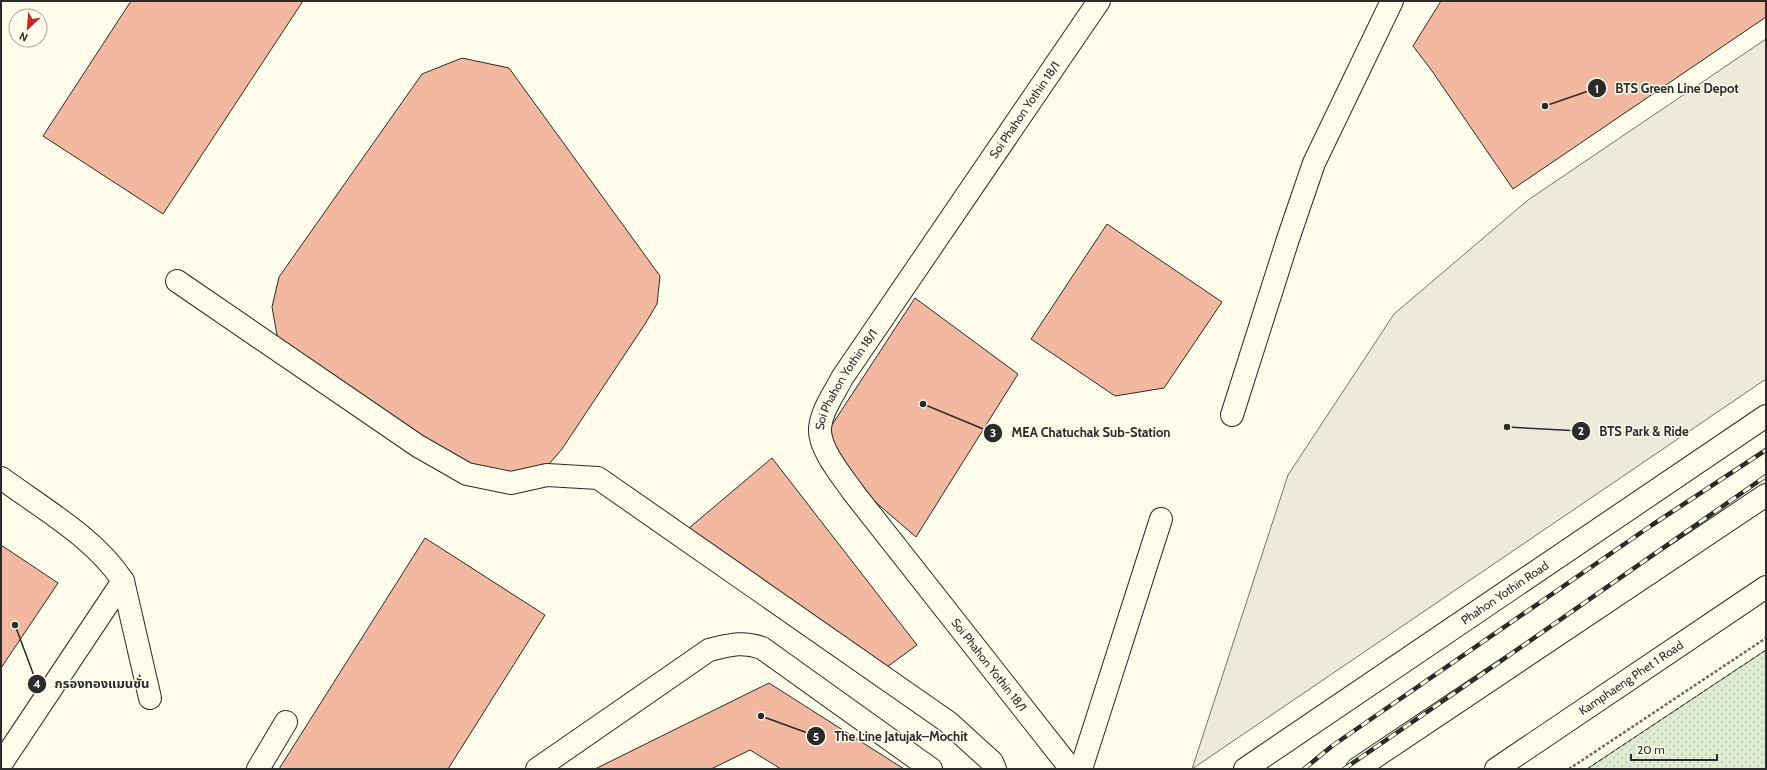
<svg xmlns="http://www.w3.org/2000/svg" width="1767" height="770" viewBox="0 0 1767 770" font-family="Cabin,'Noto Sans Thai',sans-serif">
	<defs>
		<pattern id="park-dots" width="8" height="8" patternUnits="userSpaceOnUse"><rect width="8" height="8" fill="#deebd1"/><path d="M2 2h.1M6 6h.1" fill="none" stroke="#bfcab4" stroke-width="1.8" stroke-linecap="round"/></pattern>
	</defs>
	<rect width="100%" height="100%" fill="#fdfbea"/>
	<path fill="url(#park-dots)" stroke="#74746e" d="M1766 650V769H1587Z"/>
	<path fill="#eceadb" stroke="#74746e" d="M1766 39V379L1192 769 1288 475 1394 314 1528 200Z"/>
	<g fill="#f2b8a0" stroke="#2b2b2b">
		<path d="M131 1H303L163 214 43 136Z"/>
		<path d="M1441 1H1766V17L1513 189 1432 71 1413 46Z"/>
		<path d="M462 58 509 68 660 276 657 304 645 324 562 449 543 471 475 481 279 346 272 307 279 277 422 74Z"/>
		<path d="M1107 224 1222 302 1164 388 1115 396 1031 339Z"/>
		<path d="M915 298 1018 374 916 537 836 468 826 434Z"/>
		<path d="M772 458 917 645 887 667 689 528Z"/>
		<path d="M425 538 545 615 448 769H279Z"/>
		<path d="M1 545 58 583 1 668Z"/>
		<path d="M769 683 904 769H781L750 750 711 769H595Z"/>
	</g>
	<g fill="none" stroke-linecap="round" stroke-linejoin="round">
		<g stroke="#2b2b2b" stroke-width="24">
			<g id="minor">
				<path d="M177 281 418 446 467 474 511 483 547 475 598 478 948 722 992 762 995 769"/>
				<path d="M1232 415 1288 239 1314 163 1392 1"/>
				<path d="M1 478C42 508 95 538 123 581L1 764"/>
				<path d="M123 581 150 698"/>
				<path d="M258 769 286 722"/>
				<path d="M537 769 709 650C730 645 742 641 762 648L931 769"/>
				<path id="s1" d="M1071 769 853 492C842 476 819 449 820 429 821 411 834 394 842 378L1099 1"/>
				<path d="M1081 769 1161 519"/>
			</g>
		</g>
		<g stroke="#2b2b2b" stroke-width="24">
			<g id="major">
				<path id="s2" d="M1245 769 1766 416"/>
				<path d="M1357 769 1766 495"/>
				<path id="s3" d="M1496 769 1766 587"/>
			</g>
		</g>
		<path stroke="#6a6964" stroke-width="2.5" stroke-dasharray="3 2" stroke-linecap="butt" d="M1569 769 1766 638"/>
		<use href="#minor" stroke="#fdfbea" stroke-width="22"/>
		<use href="#major" stroke="#fdfbea" stroke-width="22"/>
		<g stroke="#2b2b2b" stroke-width="4.5">
			<g id="rail">
				<path d="M1304 769 1332 746 1652 525 1766 450"/>
				<path d="M1344 769 1501 661 1766 476"/>
			</g>
		</g>
		<use href="#rail" stroke="#fdfbea" stroke-width="3" stroke-dasharray="9" stroke-linecap="butt"/>
		<path stroke="#2b2b2b" stroke-width="1" stroke-dasharray="5 2" stroke-linecap="butt" d="M1587 769 1766 650"/>
	</g>
	<g text-anchor="middle" stroke-width="3" stroke-linejoin="round" paint-order="stroke">
		<g font-size="12" fill="#2b2b2b" stroke="#fdfbea">
			<text dy="4" stroke="none"><textPath href="#s1" startOffset="805">Soi Phahon Yothin 18/1</textPath></text>
			<text dy="4" stroke="none"><textPath href="#s1" startOffset="481">Soi Phahon Yothin 18/1</textPath></text>
			<text dy="4" stroke="none"><textPath href="#s2" startOffset="314">Phahon Yothin Road</textPath></text>
			<text transform="translate(989 665) rotate(52)" y="4">Soi Phahon Yothin 18/1</text>
			<text dy="4" stroke="none"><textPath href="#s3" startOffset="163">Kamphaeng Phet 1 Road</textPath></text>
		</g>
	</g>
	<path fill="none" stroke="#2b2b2b" stroke-width="1.5" d="M1545 106L1597 88M1507 427L1581 431M923 404L993 433M15 625L37 684M761 716L816 736"/>
	<g fill="#2b2b2b" stroke="#fdfbea" stroke-width="1.5">
		<circle cx="1545" cy="106" r="4"/>
		<circle cx="1507" cy="427" r="4"/>
		<circle cx="923" cy="404" r="4"/>
		<circle cx="15" cy="625" r="4"/>
		<circle cx="761" cy="716" r="4"/>
		<circle cx="1597" cy="88" r="10"/>
		<circle cx="1581" cy="431" r="10"/>
		<circle cx="993" cy="433" r="10"/>
		<circle cx="37" cy="684" r="10"/>
		<circle cx="816" cy="736" r="10"/>
	</g>
	<g font-size="12" text-anchor="middle" font-weight="bold" fill="#fff">
		<text x="1597" y="93">1</text>
		<text x="1581" y="435">2</text>
		<text x="993" y="437">3</text>
		<text x="37" y="688">4</text>
		<text x="816" y="741">5</text>
	</g>
	<g font-size="13" text-anchor="middle" font-weight="bold" fill="#2b2b2b" stroke="#fdfbea" stroke-width="3" stroke-linejoin="round" paint-order="stroke">
		<text x="1677" y="93">BTS Green Line Depot</text>
		<text x="1644" y="436">BTS Park &amp; Ride</text>
		<text x="1091" y="437">MEA Chatuchak Sub-Station</text>
		<text x="102" y="688">กรองทองแมนชั่น</text>
		<text x="901" y="741">The Line Jatujak–Mochit</text>
	</g>
	<rect width="1767" height="770" fill="none" stroke="#2b2b2b" stroke-width="4"/>
	<g transform="translate(28 28) rotate(206)"><circle r="19" fill="#fdfbea" stroke="#a9a89e"/>
	<path d="M0-3L7 15L0 10L-7 15Z" fill="#c62828"/>
	<text y="-6" font-size="11" font-weight="bold" text-anchor="middle" fill="#2b2b2b">N</text>
	</g>
	<path d="M1631 754v6h86v-6" fill="none" stroke="#2b2b2b" stroke-width="2"/>
	<text x="1637" y="754" font-size="12" fill="#2b2b2b" stroke="#fdfbea" stroke-width="3" paint-order="stroke">20 m</text>
</svg>
